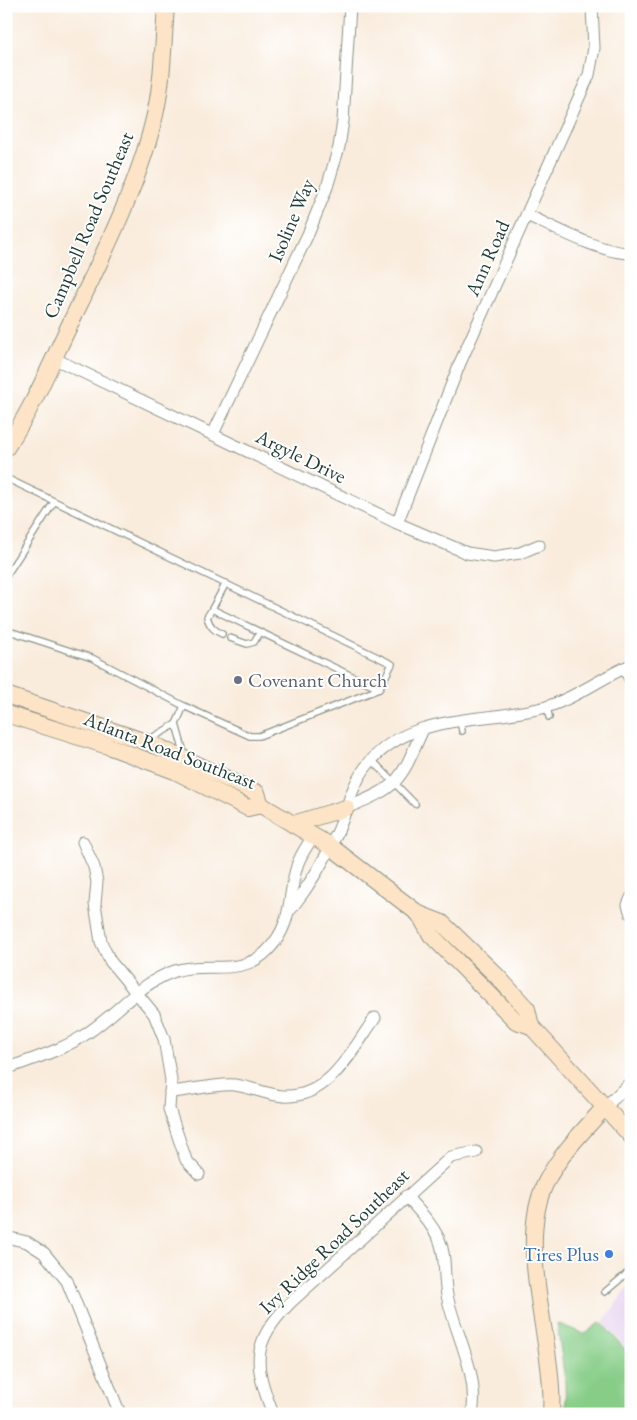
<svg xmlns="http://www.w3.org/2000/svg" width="637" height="1420" viewBox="0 0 637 1420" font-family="'EB Garamond',serif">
	<rect width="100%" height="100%" fill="#fff"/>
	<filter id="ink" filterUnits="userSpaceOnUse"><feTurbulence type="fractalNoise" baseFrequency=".02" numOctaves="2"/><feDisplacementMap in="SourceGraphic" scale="10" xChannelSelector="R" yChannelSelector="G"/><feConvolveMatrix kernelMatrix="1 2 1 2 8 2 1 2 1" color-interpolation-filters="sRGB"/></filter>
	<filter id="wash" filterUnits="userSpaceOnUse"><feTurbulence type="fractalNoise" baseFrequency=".0096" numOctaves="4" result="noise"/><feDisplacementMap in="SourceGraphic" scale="20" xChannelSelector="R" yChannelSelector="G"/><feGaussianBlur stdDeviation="1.12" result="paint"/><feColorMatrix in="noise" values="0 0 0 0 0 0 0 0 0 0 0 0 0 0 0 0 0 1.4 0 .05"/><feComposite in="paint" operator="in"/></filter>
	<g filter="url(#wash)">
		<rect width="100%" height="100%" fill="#f9ecdd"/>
		<path fill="#e6d2f0" d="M631 1283V1353L603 1322Z"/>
		<path fill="#87cd88" stroke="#53855e" d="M601 1322 631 1356V1414H566L565 1381 557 1323 584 1334Z"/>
	</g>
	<g filter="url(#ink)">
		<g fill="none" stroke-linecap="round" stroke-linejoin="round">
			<g stroke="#8c9488" stroke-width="8">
				<g id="lane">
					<path d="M6 478 392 664 379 689 259 736H250L184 706 176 724"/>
					<path d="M6 576 54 502"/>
					<path d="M226 583 212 609 379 689"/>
					<path d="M212 609 207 617C210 627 214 630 222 634"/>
					<path d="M6 630 92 658 184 706"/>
					<path d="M230 638 247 644 254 642 260 632"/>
					<path d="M547 706 549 717"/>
					<path d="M460 721 462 731"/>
					<path d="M150 739 176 724 185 756"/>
					<path d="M372 760 415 804"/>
					<path d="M605 1292 631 1270"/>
				</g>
			</g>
			<g stroke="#8c9488" stroke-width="13">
				<g id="street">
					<path d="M527 215C553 227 603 254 631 253"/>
					<path d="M53 358 397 523 467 553 494 557 520 553 539 545"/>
					<path d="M213 434 309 232 327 187 339 147 343 121 350 6"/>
					<path d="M397 523 460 363 589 75 594 48 592 6"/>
					<path d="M624 668 631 681"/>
					<path d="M346 808C401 786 400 781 423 729"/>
					<path d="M83 842 94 867 97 882 95 904 101 942 110 961 154 1014 164 1039 171 1080 169 1109 186 1160 199 1174"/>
					<path d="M631 898 628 905 631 914"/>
					<path d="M291 909C309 886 326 858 338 831 347 810 351 787 365 768 407 711 483 724 546 707 576 698 602 677 631 665"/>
					<path d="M6 1069C32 1059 63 1050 86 1034 117 1014 139 983 175 971 205 961 241 978 268 950 294 923 287 897 297 866 300 855 308 845 313 836"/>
					<path d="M170 1092C189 1091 218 1083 235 1085 251 1087 267 1095 283 1096 329 1099 352 1050 375 1018"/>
					<path d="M605 1107 631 1082"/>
					<path d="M406 1196C418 1210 431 1222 439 1239 447 1257 443 1276 447 1295 454 1331 480 1375 472 1414"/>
					<path d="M6 1237 27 1242 44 1253 67 1281 120 1414"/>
					<path d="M273 1414C254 1364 250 1344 290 1303L451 1157 476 1152"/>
				</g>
			</g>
			<g stroke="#8c9488" stroke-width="18">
				<g id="secondary">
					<path d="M6 448C33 408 51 363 72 320 101 259 137 188 153 123 163 85 163 45 166 6"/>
					<path d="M6 695 152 744 257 793 261 805"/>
					<path d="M6 714 108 746 175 771 248 808 261 805 330 846 419 914 442 923 497 976 527 1009 531 1026 631 1136"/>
					<path d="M293 824 346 808"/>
					<path d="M419 914 431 935 516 1021 531 1026"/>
					<path d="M551 1414C556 1343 514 1247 546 1182 560 1154 584 1130 605 1107"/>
				</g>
			</g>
			<use href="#lane" stroke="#fff" stroke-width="5.5"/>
			<use href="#street" stroke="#fff" stroke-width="11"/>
			<use href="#secondary" stroke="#fee4c6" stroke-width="16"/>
		</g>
	</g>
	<circle fill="#6b7280" stroke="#fff" stroke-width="2" cx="238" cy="680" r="5"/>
	<circle fill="#3f7fe0" stroke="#fff" stroke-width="2" cx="609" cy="1254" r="5"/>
	<g text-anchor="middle" stroke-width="4" stroke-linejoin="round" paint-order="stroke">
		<g font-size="20" fill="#1f3d34" stroke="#fff">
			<text transform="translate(291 220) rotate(-67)" y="7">Isoline Way</text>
			<text transform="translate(88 225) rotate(-67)" y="7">Campbell Road Southeast</text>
			<text transform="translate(487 258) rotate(-66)" y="7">Ann Road</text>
			<text transform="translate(301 456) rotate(26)" y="7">Argyle Drive</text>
			<text transform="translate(170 750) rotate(21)" y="7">Atlanta Road Southeast</text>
			<text transform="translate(334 1241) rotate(-44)" y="7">Ivy Ridge Road Southeast</text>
		</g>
		<g font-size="20" fill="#5b616d" stroke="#fff" text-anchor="start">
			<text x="248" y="687">Covenant Church</text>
		</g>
		<g font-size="20" fill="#366cbe" stroke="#fff" text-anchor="end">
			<text x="599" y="1261">Tires Plus</text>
		</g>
	</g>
	<rect width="637" height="1420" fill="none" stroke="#fff" stroke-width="25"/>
</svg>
